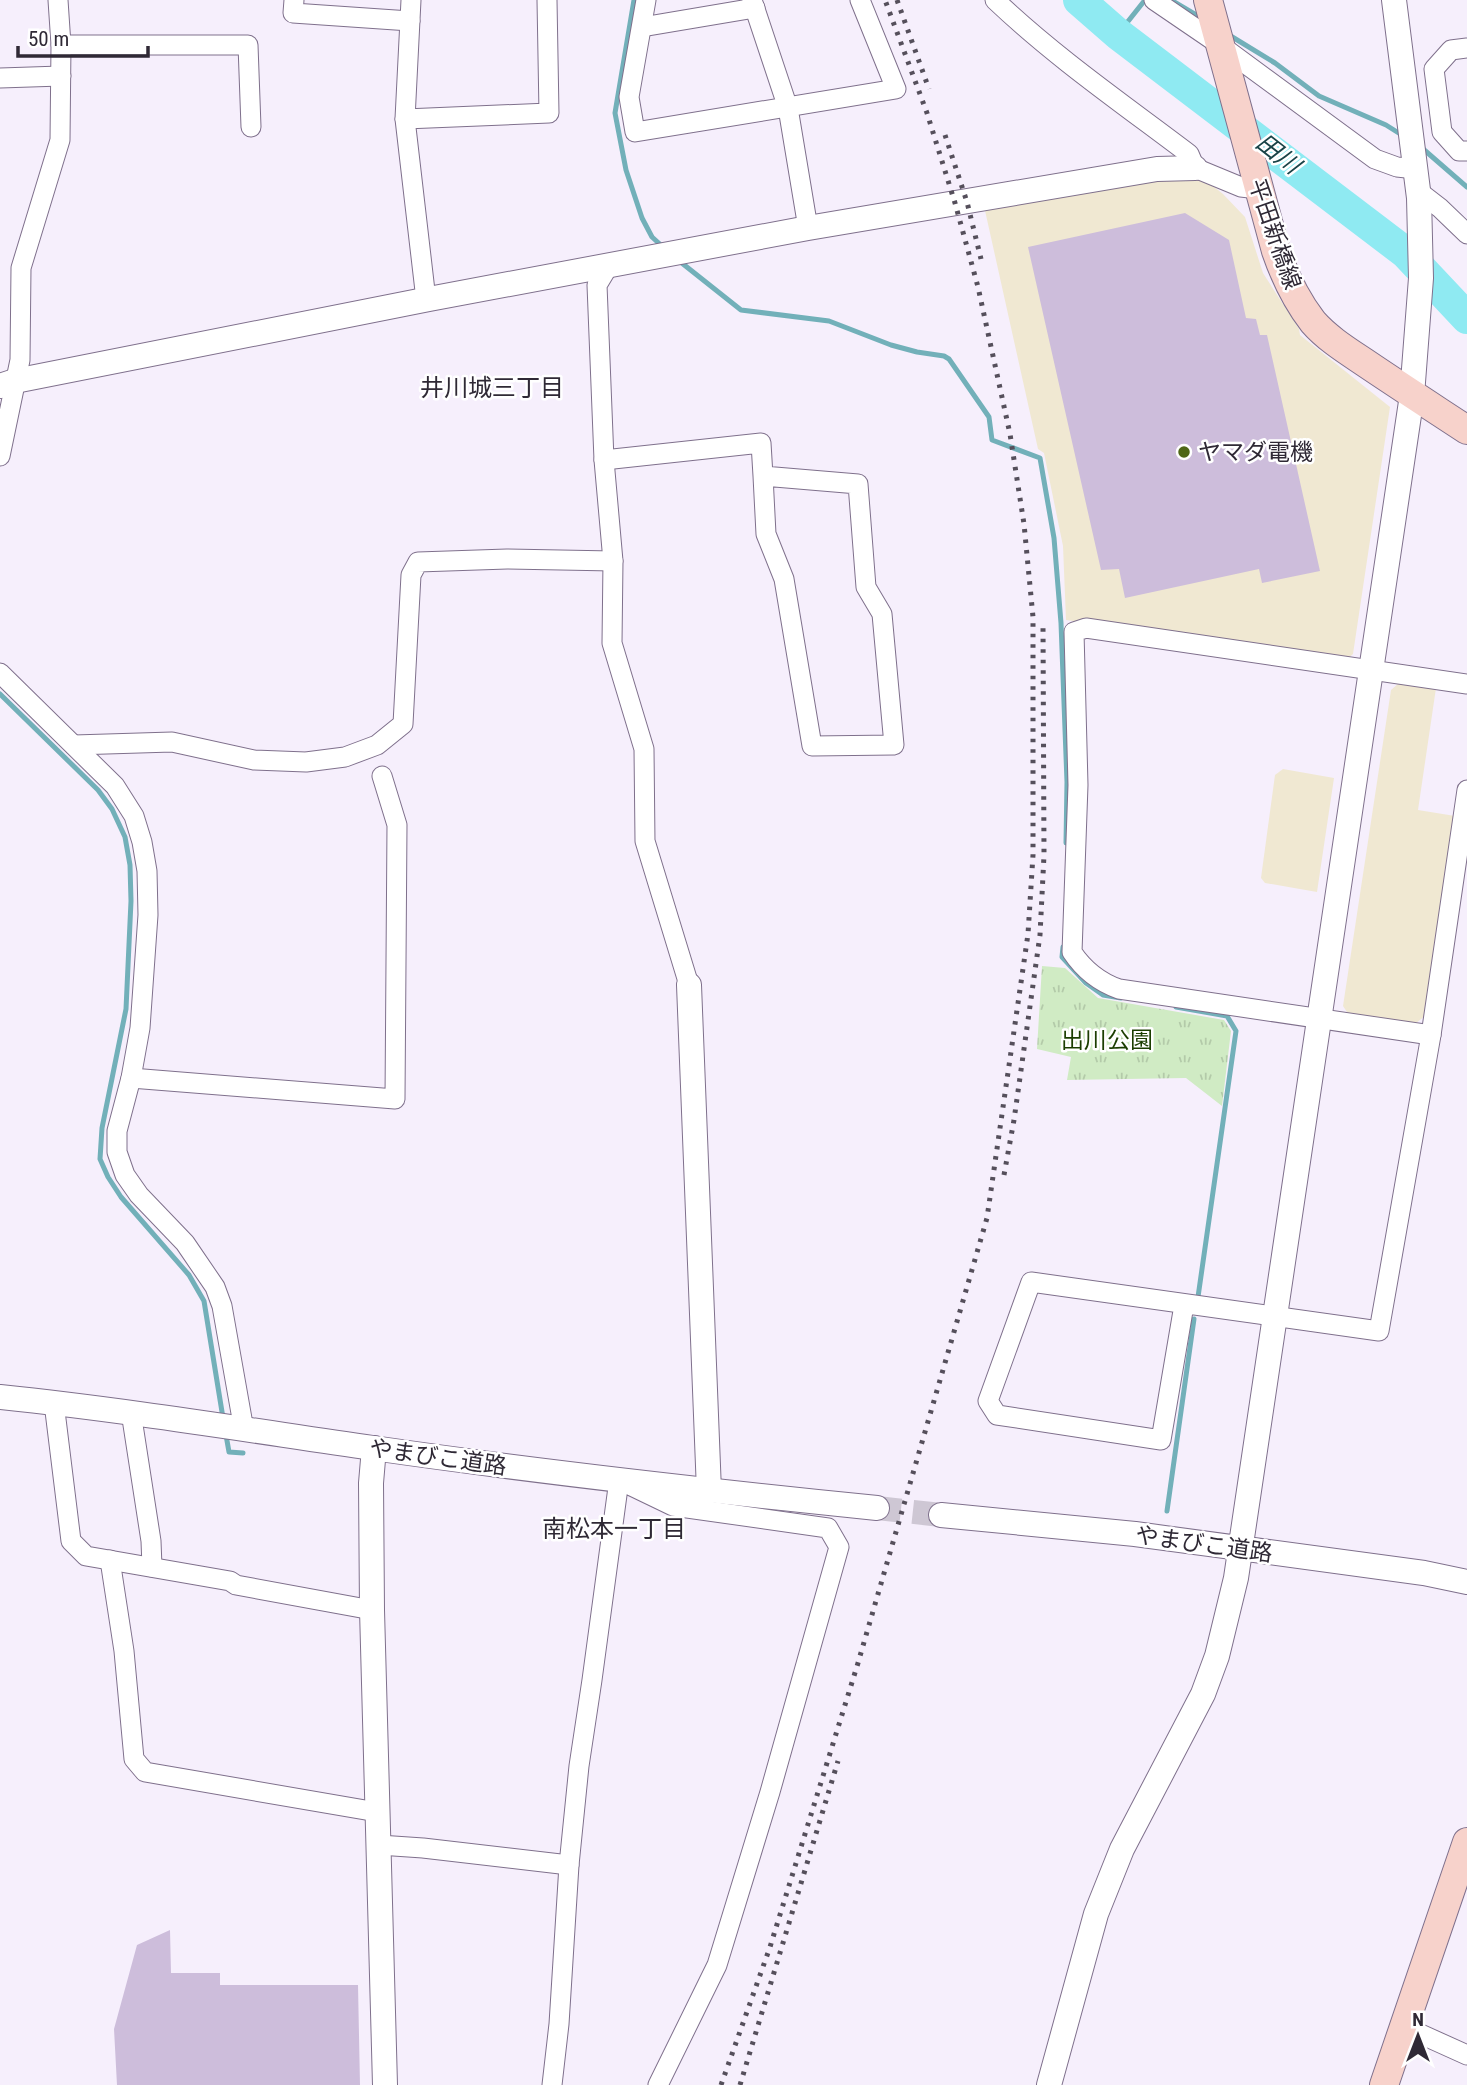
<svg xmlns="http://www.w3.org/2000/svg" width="1467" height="2085" viewBox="0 0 1467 2085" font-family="'Roboto Condensed','Noto Sans JP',sans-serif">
	<defs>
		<pattern id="park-tufts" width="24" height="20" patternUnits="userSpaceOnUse" patternTransform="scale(1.75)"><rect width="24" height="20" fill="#d0ebc4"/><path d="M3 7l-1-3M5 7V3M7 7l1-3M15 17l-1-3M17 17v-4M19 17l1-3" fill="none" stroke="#b3caa9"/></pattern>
	</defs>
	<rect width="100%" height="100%" fill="#f6effc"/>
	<g fill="#f0e8d2">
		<path d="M1167 176 1195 179 1213 186 1223 194 1245 217 1263 273 1299 329 1300 335 1390 407 1353 654 1346 660 1066 620 1063 546 1044 453 1038 449 984 206Z"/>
		<path d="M1398 684 1436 688 1418 810 1455 816 1425 1016 1416 1023 1349 1015 1343 1006 1391 690Z"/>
		<path d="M1283 769 1334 778 1317 892 1265 883 1261 878 1275 775Z"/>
	</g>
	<path fill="url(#park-tufts)" d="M1042 966 1065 968 1098 998 1224 1020 1231 1031 1222 1106 1186 1078 1067 1080 1071 1057 1037 1049Z"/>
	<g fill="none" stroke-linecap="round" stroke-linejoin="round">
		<g stroke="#72b0b9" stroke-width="5">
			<path d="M634 0 615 113 626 170 642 218 652 237 663 247"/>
			<path d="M1171 0 1203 19"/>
			<path d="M1118 34 1145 0"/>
			<path d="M1229 35 1275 63 1319 96 1386 125 1405 137"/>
			<path d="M1422 148 1467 187"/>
			<path d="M678 260 741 310 829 321 891 345 917 352 944 356 949 359 989 417 992 440 1040 458 1054 538 1061 623 1067 782 1066 843"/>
			<path d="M0 694 98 790 112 809 125 837 130 865 131 901 126 1009 102 1128 100 1159 108 1177 121 1197 189 1275 204 1301 223 1418"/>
			<path d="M1063 947 1062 957 1086 983 1103 995 1121 998"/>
			<path d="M1176 1007 1227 1016 1236 1031 1198 1297"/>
			<path d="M226 1435 229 1452 243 1453"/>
			<path d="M1167 1511 1194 1319"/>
		</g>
		<path stroke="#8feaf2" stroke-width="32" d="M1079 0 1118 34 1406 253 1467 318"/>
	</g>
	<g fill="#cdbddb">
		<path d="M1185 213 1229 240 1246 318 1256 319 1260 335H1267L1320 571 1262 583 1259 569 1125 598 1119 569 1101 570 1028 247Z"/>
		<path d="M170 1930 171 1973H220V1985H358L360 2085H117L114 2029 137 1945Z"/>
	</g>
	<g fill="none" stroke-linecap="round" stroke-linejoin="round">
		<path stroke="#cec7d4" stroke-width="24" stroke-dasharray="24 12" stroke-linecap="butt" d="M877 1508 941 1515"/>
		<g stroke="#7f708c" stroke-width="21">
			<g id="minor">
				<path d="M294 0 293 13 410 21"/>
				<path d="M411 0 405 119 425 291 429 299"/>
				<path d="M646 0 629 97 635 132 896 89 860 0"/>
				<path d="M752 0 788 108 808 228"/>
				<path d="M995 0C1055 57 1123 104 1189 154L1195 168 1241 187 1258 189"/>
				<path d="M1154 0 1220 45 1375 159 1397 167 1416 169"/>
				<path d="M642 27 755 8"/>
				<path d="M61 45H248L251 127"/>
				<path d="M1467 48 1451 50 1434 69 1442 132 1459 151H1467"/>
				<path d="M0 78 61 76"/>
				<path d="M405 119 549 113 547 0"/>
				<path d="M1418 191 1440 208 1467 234"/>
				<path d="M609 265 597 285 604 460 613 561 612 643 644 749 645 841 689 985"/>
				<path d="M0 456 20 360 21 268 60 140 61 45 58 0"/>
				<path d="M604 460 761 443 763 476 858 484 866 587 882 614 894 745 812 746 784 579 766 534 763 476"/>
				<path d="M0 673 115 786 134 816 142 842 147 871 148 915 140 1028 131 1078 117 1131V1152L125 1175 139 1195 185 1243 215 1287 222 1306 244 1430"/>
				<path d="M74 745 172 742 254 760 306 762 345 757 377 745 403 724 411 575 418 562 507 559 613 561"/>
				<path d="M1431 1035 1119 989C1099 982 1084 970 1072 952L1078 785 1074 632 1086 628 1467 684"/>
				<path d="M131 1078 395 1099 397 825 382 776"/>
				<path d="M1184 1305 1161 1440 997 1415 988 1401 1031 1282 1379 1331 1431 1035 1467 790"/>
				<path d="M54 1403 71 1541 86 1556 230 1581 236 1585 372 1610"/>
				<path d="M131 1412 151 1541 152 1567"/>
				<path d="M110 1560 124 1651 134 1759 145 1772 377 1812"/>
				<path d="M379 1845 423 1848 569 1865"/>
				<path d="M1405 2027 1467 2055"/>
				<path d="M552 2085 559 2024 569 1865 579 1766 592 1680 619 1480 673 1506 828 1528 839 1547 770 1792 717 1965 658 2085"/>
			</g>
		</g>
		<g stroke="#7f708c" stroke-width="26">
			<g id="tertiary">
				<path d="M0 386 15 381 429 299 808 228 1157 169 1195 168"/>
				<path d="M689 985 709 1491"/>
				<path d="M0 1397C125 1410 248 1430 373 1448 540 1472 709 1491 877 1508"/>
				<path d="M374 1448 371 1483 372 1610 385 2085"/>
				<path d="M941 1515 1135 1534 1424 1573 1467 1582"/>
				<path d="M1049 2085 1096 1914 1122 1849 1203 1694 1217 1656 1236 1578 1412 395 1421 278 1419 198 1394 0"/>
			</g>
		</g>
		<g stroke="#7f708c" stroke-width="30">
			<g id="secondary">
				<path d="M1208 0 1276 251C1285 277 1296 300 1313 322 1327 338 1346 350 1364 362 1398 385 1432 407 1467 430"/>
				<path d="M1384 2085 1467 1842"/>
			</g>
		</g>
		<use href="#minor" stroke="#fff" stroke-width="19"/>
		<use href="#tertiary" stroke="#fff" stroke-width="24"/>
		<use href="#secondary" stroke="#f7d2cb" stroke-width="28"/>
		<g stroke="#554f5b" stroke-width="5" stroke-dasharray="3.5 7" stroke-linecap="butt">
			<path d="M897 0 929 89"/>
			<path d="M945 135 967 202 981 259"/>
			<path d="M1004 1175 1014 1120 1040 935 1044 855 1043 625"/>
			<path d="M721 2085 770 1947 858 1663 987 1218 1028 934 1033 855V617L1024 524 1010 434 978 287 955 203 927 113 885 0"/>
			<path d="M740 2085 838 1761"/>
		</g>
	</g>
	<circle fill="#4e6616" stroke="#fff" stroke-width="2.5" cx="1184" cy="452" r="7"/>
	<g text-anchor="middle" stroke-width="5" stroke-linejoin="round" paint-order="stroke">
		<g font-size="23" fill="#2f2935" stroke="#fff">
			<text transform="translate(1275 234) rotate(71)" y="8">平田新橋線</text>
			<text transform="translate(438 1457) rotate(8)" y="8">やまびこ道路</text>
			<text transform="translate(1204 1544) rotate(8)" y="8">やまびこ道路</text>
		</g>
		<g font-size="23" fill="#2f2935" stroke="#fff" text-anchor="start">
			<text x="1198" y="460">ヤマダ電機</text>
		</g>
		<g font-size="23" fill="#1b3e01" stroke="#fff">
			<text x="1107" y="1048">出川公園</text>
		</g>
		<g font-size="24" font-style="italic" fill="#194448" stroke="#fff">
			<text transform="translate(1278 154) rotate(38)" y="8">田川</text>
		</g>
		<g font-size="24" fill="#2f2935" stroke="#fff">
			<text x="492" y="396">井川城三丁目</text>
			<text x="614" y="1537">南松本一丁目</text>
		</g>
	</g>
	<g transform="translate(1418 2036)" stroke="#ffffff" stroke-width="5" paint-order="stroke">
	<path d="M0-5L12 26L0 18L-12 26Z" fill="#2f2935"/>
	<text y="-10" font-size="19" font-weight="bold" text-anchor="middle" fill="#2f2935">N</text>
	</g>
	<path d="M18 46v10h130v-10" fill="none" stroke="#2f2935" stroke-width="3.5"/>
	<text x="28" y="46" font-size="21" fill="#2f2935" stroke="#ffffff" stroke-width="5" paint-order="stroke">50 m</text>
</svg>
